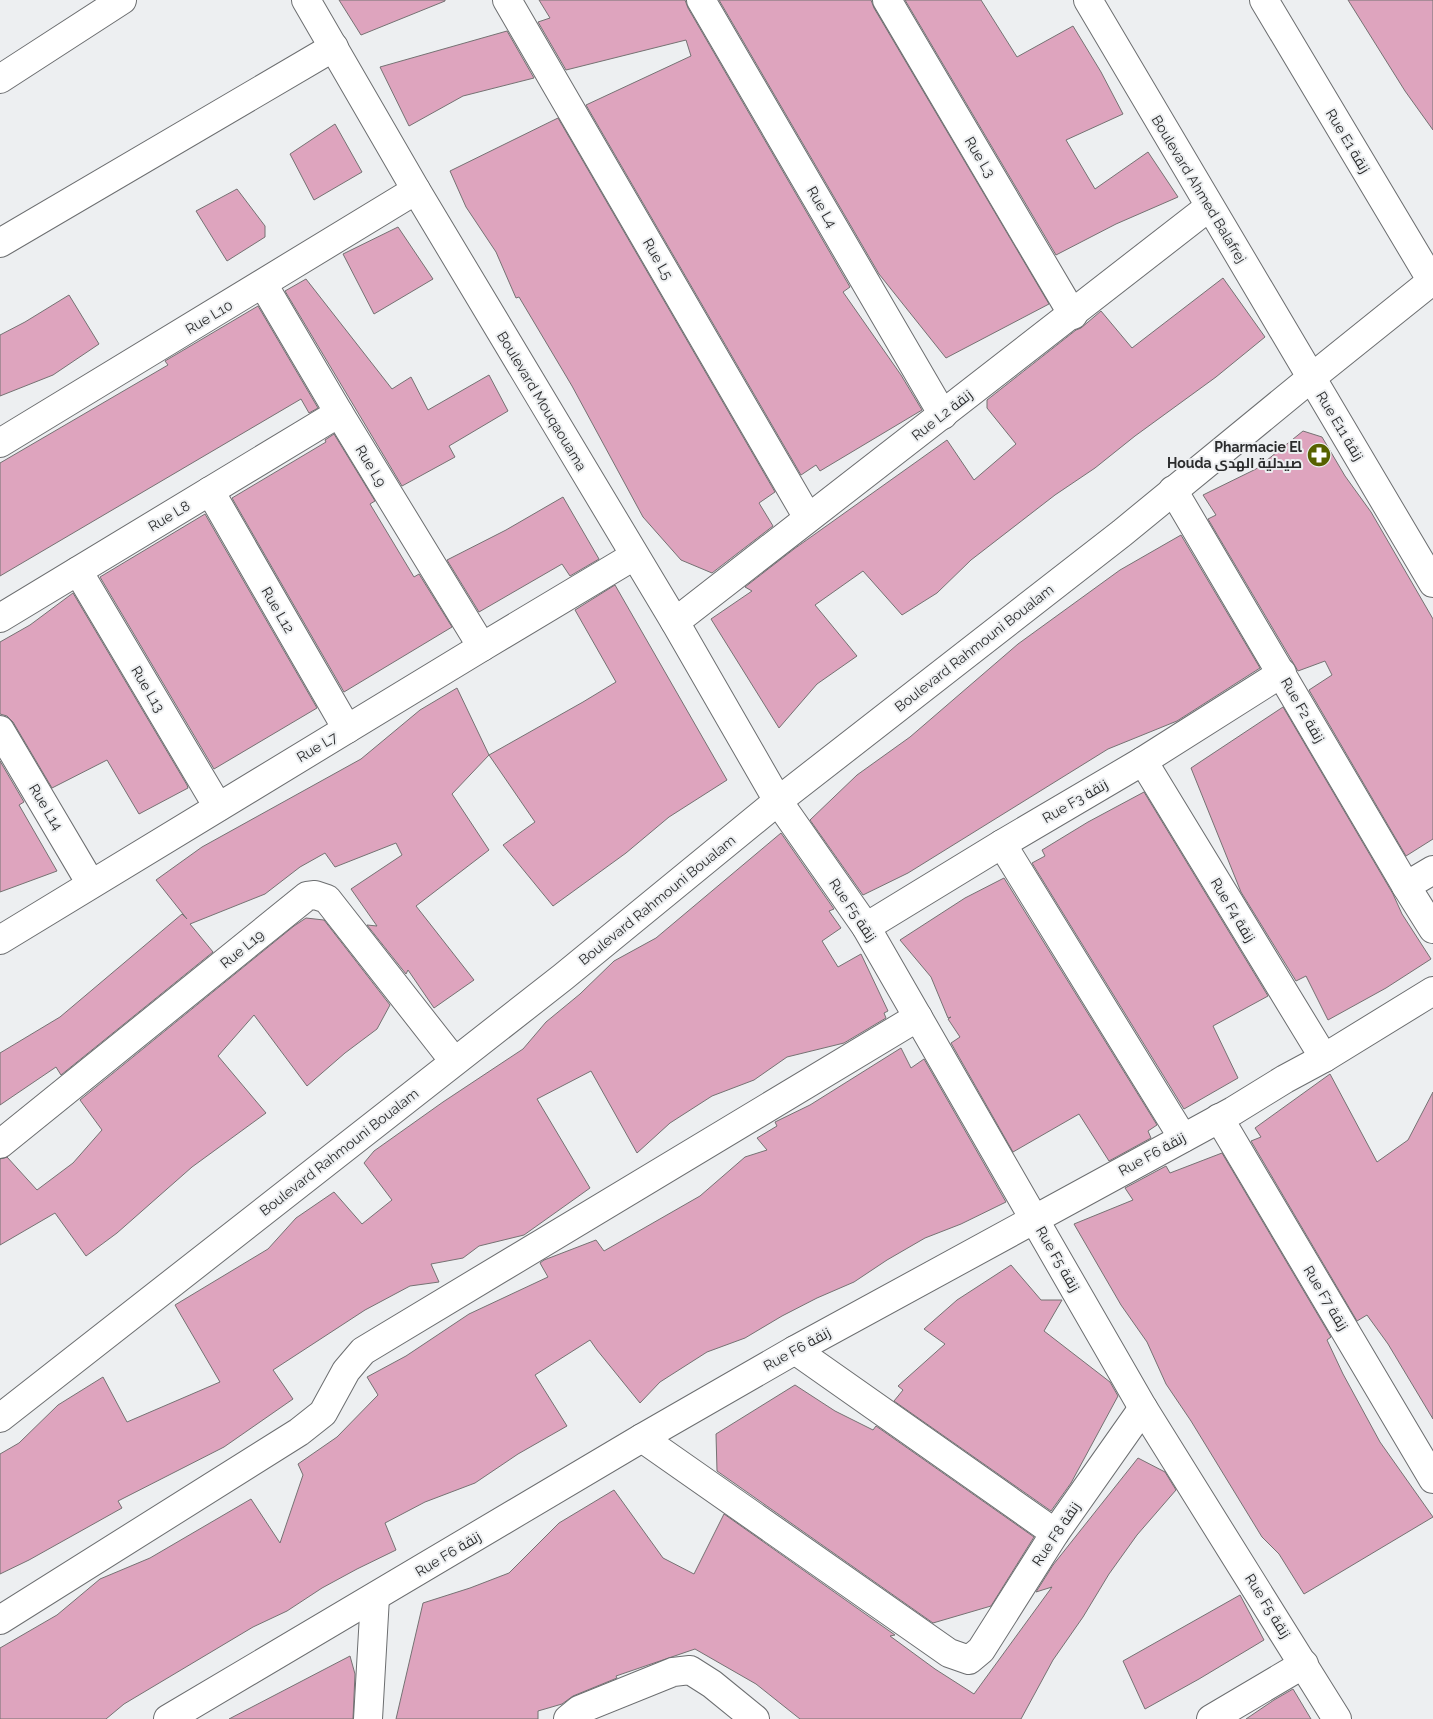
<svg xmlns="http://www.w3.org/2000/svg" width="1433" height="1719" viewBox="0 0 1433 1719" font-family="Raleway,Cairo,sans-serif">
	<rect width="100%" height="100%" fill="#edeff1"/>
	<g fill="#dea4be" stroke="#757273">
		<path d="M339 0H445V1L361 35Z"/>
		<path d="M539 0H685L688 8 850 287 843 292 901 375 922 410 820 471 816 465 801 475 586 105 691 56 686 40 566 70 538 22 550 18Z"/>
		<path d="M719 0H871L874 8 1049 304 946 358 879 274Z"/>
		<path d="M905 0H981L1017 57 1073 26 1101 72 1123 114 1066 140 1095 189 1148 152 1178 197 1116 224 1056 255Z"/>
		<path d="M1348 0H1433V130L1405 91Z"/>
		<path d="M507 31 534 78 463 96 409 126 380 67Z"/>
		<path d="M558 118 775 492 759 503 773 526 712 573 681 560 643 517 572 386 519 297 516 298 496 252 466 207 450 171Z"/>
		<path d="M335 124 362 172 314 200 290 154Z"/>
		<path d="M237 189 265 226V237L227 261 196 211Z"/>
		<path d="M398 227 433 279 374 314 343 254Z"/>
		<path d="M1223 278 1265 337 1216 377 1135 436 1095 468 1055 495 971 560 937 593 902 615 863 571 815 605 857 656 817 684 779 728 711 619 752 591 745 587 794 549 947 440 974 480 1016 444 987 408V400L1076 330 1081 328 1101 311 1132 348Z"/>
		<path d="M306 279 392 389 411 377 428 410 489 375 508 411 449 446 455 457 402 486 285 291Z"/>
		<path d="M69 295 99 344 53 375 0 396V335L25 322Z"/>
		<path d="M258 306 318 408 309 413 301 399 0 576V463L168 365 165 361Z"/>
		<path d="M1303 431 1322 437 1345 476 1371 512 1433 619V839L1406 856 1309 690 1332 675 1325 661 1298 671 1208 519 1216 515 1203 495 1256 469Z"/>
		<path d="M334 434 375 501 370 504 414 577 419 574 452 627 344 692 232 498 326 442 325 440Z"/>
		<path d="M563 497 599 559 570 576 562 564 479 612 447 560 506 530Z"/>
		<path d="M205 514 317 708 214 769 100 577Z"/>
		<path d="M1181 535 1260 668 1177 721 1108 749 908 873 863 895 810 820 857 775 910 737 1018 644 1120 570Z"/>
		<path d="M615 585 727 780 669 817 626 853 553 906 503 845 535 822 489 755 583 702 616 682 575 610Z"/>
		<path d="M73 593 187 785 188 788 139 814 107 760 52 788 13 722 7 716 0 714V642L30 625Z"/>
		<path d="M457 688 489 755 452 794 489 850 416 906 474 980 434 1008 408 970 406 974 367 925 377 926 351 889 402 855 396 843 335 867 325 853 300 867 265 894 190 924 213 952 61 1075 56 1067 0 1105V1053L60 1017 182 914 187 919 156 880 202 847 361 759 420 710Z"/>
		<path d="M1283 707 1393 894 1402 914 1431 959 1386 988 1328 1020 1306 976 1296 981 1241 892 1191 768Z"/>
		<path d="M0 761 24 802 19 805 57 871 0 892Z"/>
		<path d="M1144 792 1268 996 1213 1026 1238 1078 1184 1109 1032 863 1045 856 1042 850 1088 822Z"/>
		<path d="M781 833 834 909 829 911 841 928 822 941 838 967 861 954 888 1011 884 1013 886 1018 844 1043 787 1057 754 1080 712 1096 670 1123 637 1153 591 1071 537 1099 590 1188 524 1235 479 1246 463 1258 431 1264 439 1282 410 1286 365 1310 273 1370 293 1399 224 1447 118 1501 122 1508 29 1560 0 1574V1454L19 1443 58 1405 103 1377 127 1422 220 1382 175 1305 268 1249 296 1218 334 1192 362 1224 392 1200 364 1163 374 1151 443 1102 523 1049 546 1022 580 994 614 961 656 938Z"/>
		<path d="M1004 878 1157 1125 1148 1131 1151 1138 1109 1161 1079 1114 1013 1152 951 1043 960 1037 948 1019 951 1017 948 1018 931 977 900 940 965 898Z"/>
		<path d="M306 918 324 920 390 1005 377 1029 345 1053 307 1086 254 1015 218 1056 266 1113 192 1167 117 1233 86 1256 55 1213 0 1245V1159L7 1157 37 1190 73 1163 102 1130 80 1100 294 926Z"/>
		<path d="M901 1048 911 1068 924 1059 1006 1202 961 1224 925 1238 887 1260 854 1282 817 1298 782 1316 745 1338 707 1352 660 1382 640 1403 597 1350 590 1340 535 1375 567 1426 518 1454 475 1483 425 1502 385 1523 396 1550 357 1569 322 1588 287 1611 253 1627 124 1704 106 1719H0V1648L57 1615 100 1579 150 1558 251 1499 280 1543 303 1475 298 1464 337 1437 378 1395 367 1377 406 1356 469 1314 548 1277 540 1263 544 1260 596 1240 604 1251 700 1196 745 1157 767 1150 757 1138 777 1126 775 1122 810 1105Z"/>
		<path d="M1330 1074 1377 1162 1408 1140 1433 1092V1419L1388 1344 1367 1315 1357 1321 1251 1141 1261 1137 1255 1128Z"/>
		<path d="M1222 1153 1331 1337 1327 1340 1343 1374 1380 1442 1433 1517 1304 1594 1279 1554 1262 1537 1191 1421 1166 1384 1147 1342 1121 1305 1074 1224 1133 1200 1125 1188 1166 1166 1170 1173Z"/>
		<path d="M1011 1265 1041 1300H1062L1044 1331 1110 1382 1118 1396 1071 1483 1051 1511 894 1401 903 1390 898 1386 945 1344 924 1329 957 1300Z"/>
		<path d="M795 1385 835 1411 873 1430 876 1426 1034 1537 991 1606 933 1623 717 1471 716 1434Z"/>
		<path d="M1138 1458 1165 1472 1176 1490 1137 1535 1109 1574 1083 1617 1053 1660 1021 1719H800L756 1684 695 1649 616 1676 617 1678 573 1696 562 1704 538 1711V1719H396L423 1603 470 1588 509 1573 559 1523 614 1490 663 1558 694 1574 724 1514 895 1635 890 1636 935 1669 974 1694 1052 1587 1036 1592 1053 1565Z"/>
		<path d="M1240 1595 1264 1640 1199 1679 1145 1709 1123 1661Z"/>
		<path d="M350 1656 355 1674 353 1719H229Z"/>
		<path d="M1293 1689 1311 1719H1246L1274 1700Z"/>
	</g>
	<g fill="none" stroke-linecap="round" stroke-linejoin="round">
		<g stroke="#6c6e70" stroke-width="30">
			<g id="street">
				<path d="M306 0 416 190 675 622 778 801 866 927 1143 1408 1337 1719"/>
				<path d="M507 0 808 518"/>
				<path d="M701 0 943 415"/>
				<path d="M887 0 1073 315"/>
				<path d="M1088 0 1433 583"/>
				<path d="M1264 0 1433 283"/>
				<path d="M0 79 122 0"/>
				<path d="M0 243 334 47"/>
				<path d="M263 284 339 413 482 647"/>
				<path d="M0 443 416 190"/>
				<path d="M1173 490 1406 886 1433 929"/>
				<path d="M210 491 347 729"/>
				<path d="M78 571 218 807"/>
				<path d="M0 618 339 413"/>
				<path d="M675 622 1209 207"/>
				<path d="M0 730 91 884"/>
				<path d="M1143 761 1324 1058"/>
				<path d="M1002 844 1183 1138"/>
				<path d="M1406 886 1433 870"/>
				<path d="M866 927 1002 844 1143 761 1282 673"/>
				<path d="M0 940 482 647 634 556"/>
				<path d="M1219 1118 1433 1479"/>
				<path d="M0 1144 307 896 315 895 327 899 454 1061"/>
				<path d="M795 1350 1055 1533"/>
				<path d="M642 1438 949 1653 969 1660 981 1650 1055 1533 1143 1408"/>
				<path d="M0 1620 299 1432 323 1413 346 1371 363 1351 918 1017"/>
				<path d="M168 1719 642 1438 795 1350 1233 1111 1285 1079 1324 1058 1433 991"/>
				<path d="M368 1719 375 1597"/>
				<path d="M568 1719 579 1710 673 1672 690 1670 712 1684 755 1719"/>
				<path d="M1211 1719 1304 1664"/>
			</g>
		</g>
		<g stroke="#6c6e70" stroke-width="30">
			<path id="secondary" d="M0 1418 563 977 778 801 1122 533 1311 378 1433 280"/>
		</g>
		<use href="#street" stroke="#fff" stroke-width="28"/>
		<use href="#secondary" stroke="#fff" stroke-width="28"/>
	</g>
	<defs>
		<g id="pharmacy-disc" transform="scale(1.25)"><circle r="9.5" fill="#566100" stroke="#edeff1"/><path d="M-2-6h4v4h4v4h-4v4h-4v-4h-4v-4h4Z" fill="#fff"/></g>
	</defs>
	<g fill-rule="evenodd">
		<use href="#pharmacy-disc" x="1319" y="455"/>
	</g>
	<g text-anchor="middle" stroke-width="4" stroke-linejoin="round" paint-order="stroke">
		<g font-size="14" fill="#2b2c2d" stroke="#edeff1">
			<text transform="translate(1348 141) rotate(59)" y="5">Rue E1 زنقة</text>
			<text transform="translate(980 157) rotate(59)" y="5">Rue L3</text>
			<text transform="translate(1199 189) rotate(59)" y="5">Boulevard Ahmed Balafrej</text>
			<text transform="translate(822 207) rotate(60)" y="5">Rue L4</text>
			<text transform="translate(658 259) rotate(60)" y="5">Rue L5</text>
			<text transform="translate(209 317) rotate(-31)" y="5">Rue L10</text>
			<text transform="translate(542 401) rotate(59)" y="5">Boulevard Mouqaouama</text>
			<text transform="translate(942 415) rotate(-38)" y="5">Rue L2 زنقة</text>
			<text transform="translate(1340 426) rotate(59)" y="5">Rue E11 زنقة</text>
			<text transform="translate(371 466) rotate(59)" y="5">Rue L9</text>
			<text transform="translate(169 516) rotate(-31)" y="5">Rue L8</text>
			<text transform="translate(278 610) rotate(60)" y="5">Rue L12</text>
			<text transform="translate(974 648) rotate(-38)" y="5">Boulevard Rahmouni Boualam</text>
			<text transform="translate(148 689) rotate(59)" y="5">Rue L13</text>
			<text transform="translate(1303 710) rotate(60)" y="5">Rue F2 زنقة</text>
			<text transform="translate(317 747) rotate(-31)" y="5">Rue L7</text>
			<text transform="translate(1075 801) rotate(-30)" y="5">Rue F3 زنقة</text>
			<text transform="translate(46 807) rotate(59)" y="5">Rue L14</text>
			<text transform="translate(657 900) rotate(-39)" y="5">Boulevard Rahmouni Boualam</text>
			<text transform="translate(853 910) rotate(56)" y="5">Rue F5 زنقة</text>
			<text transform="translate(1233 910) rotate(59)" y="5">Rue F4 زنقة</text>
			<text transform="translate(242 949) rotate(-39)" y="5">Rue L19</text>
			<text transform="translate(339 1152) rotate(-38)" y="5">Boulevard Rahmouni Boualam</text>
			<text transform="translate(1152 1154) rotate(-29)" y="5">Rue F6 زنقة</text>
			<text transform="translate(1058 1259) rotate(60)" y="5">Rue F5 زنقة</text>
			<text transform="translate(1326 1298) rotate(59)" y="5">Rue F7 زنقة</text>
			<text transform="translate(797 1349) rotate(-29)" y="5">Rue F6 زنقة</text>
			<text transform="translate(1056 1534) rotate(-56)" y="5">Rue F8 زنقة</text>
			<text transform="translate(448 1554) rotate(-31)" y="5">Rue F6 زنقة</text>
			<text transform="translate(1268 1606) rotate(58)" y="5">Rue F5 زنقة</text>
		</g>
		<g font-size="14" font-weight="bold" fill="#2b2c2d" stroke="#edeff1" text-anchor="end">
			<text x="1302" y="452">Pharmacie El<tspan x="1302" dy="16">Houda صيدلية الهدى</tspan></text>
		</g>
	</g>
</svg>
